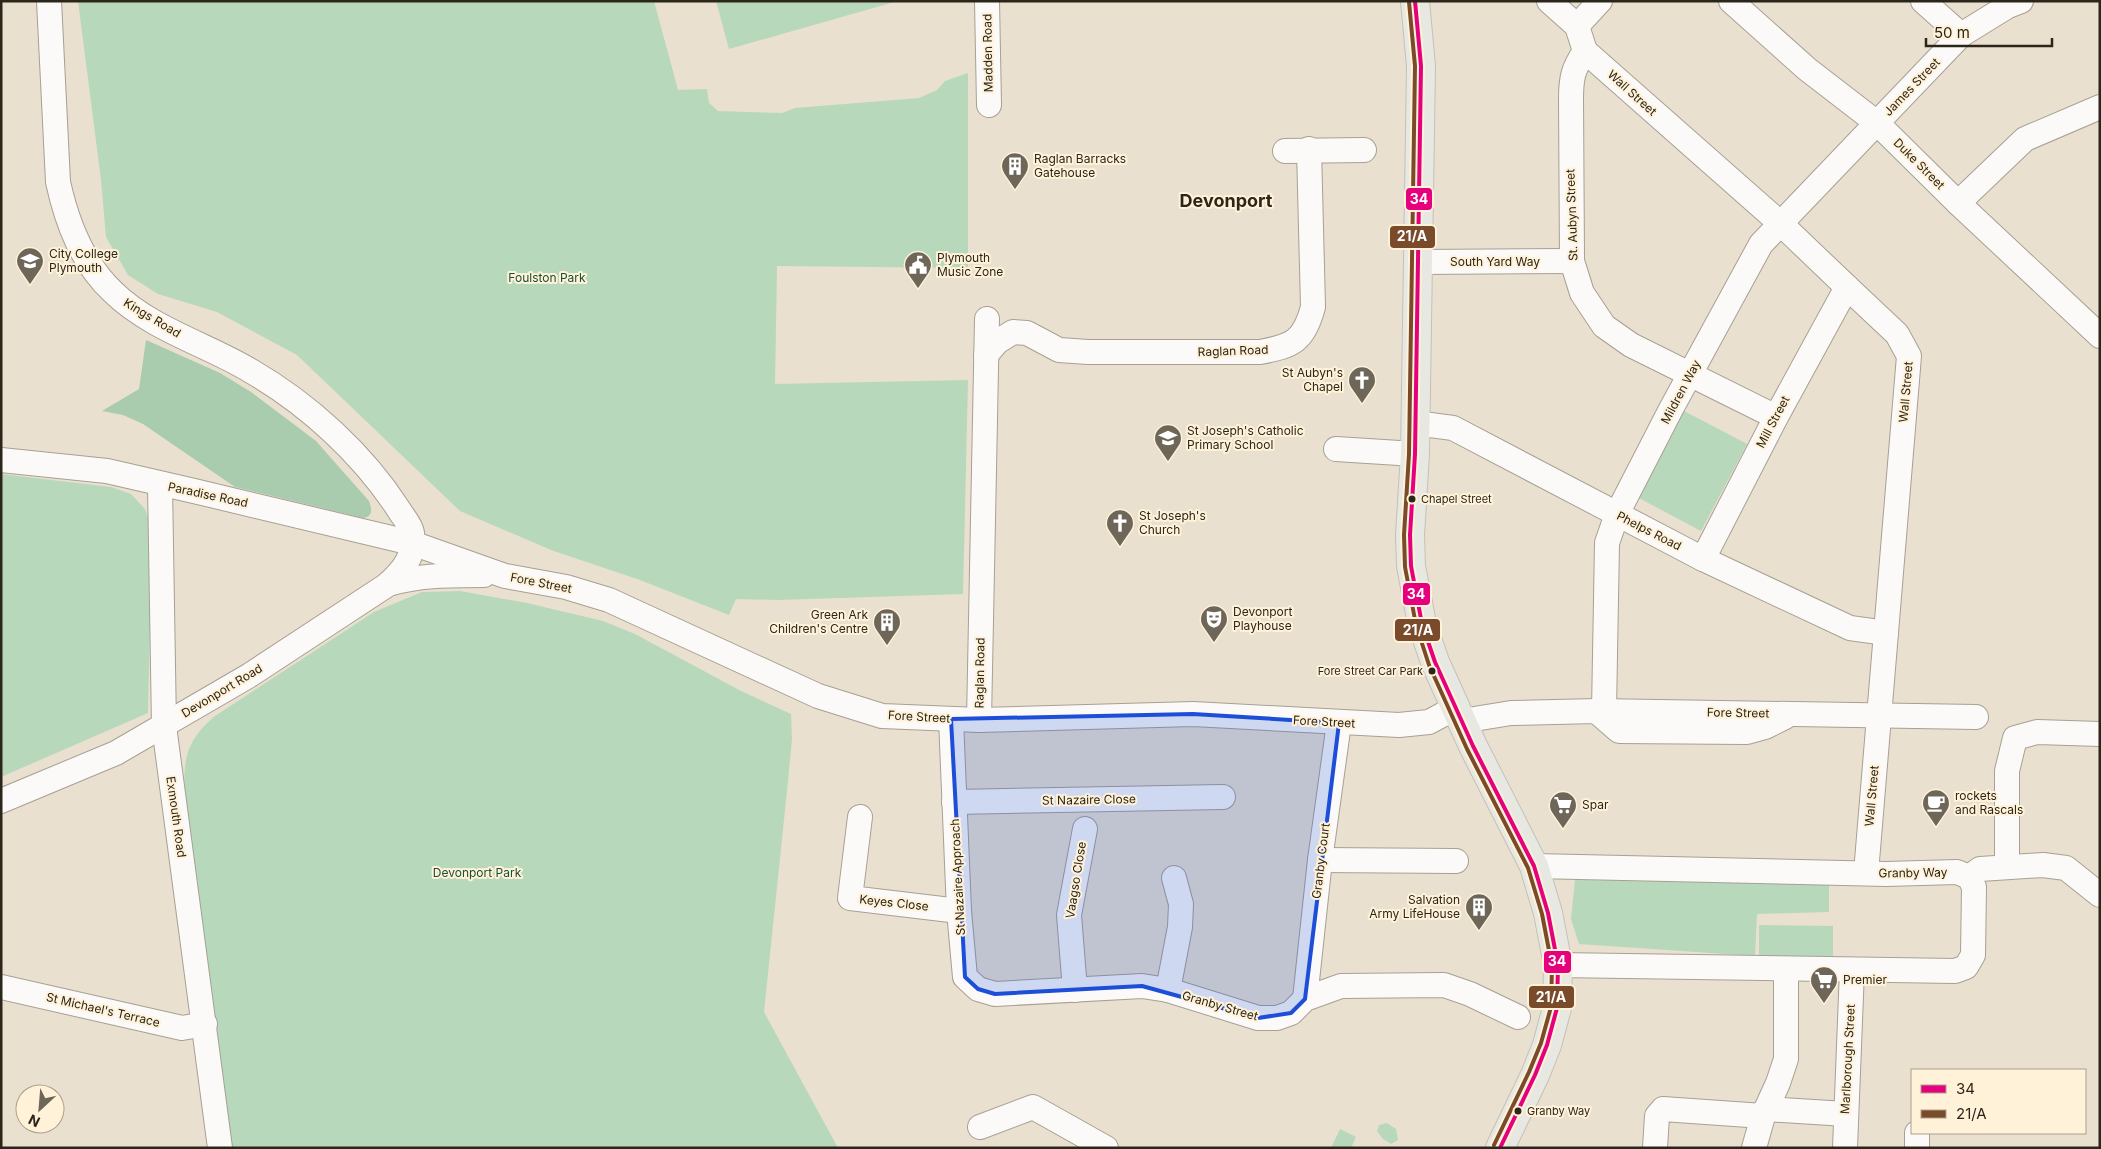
<svg xmlns="http://www.w3.org/2000/svg" width="2101" height="1149" viewBox="0 0 2101 1149" font-family="Inter,sans-serif">
	<rect width="100%" height="100%" fill="#e9e0cf"/>
	<g fill="#b8d8bb">
		<path d="M78 1H654L678 90 707 89 709 103 718 111 782 113 795 108 919 98 937 90 945 81 968 73V268L777 266 775 384 968 380 963 594 778 600 736 599 729 615 640 580 551 550 460 511 297 355 217 312 158 294 128 275 106 237 101 180Z"/>
		<path d="M716 1H898L729 49Z"/>
		<path d="M1684 411 1747 444 1701 531 1639 498Z"/>
		<path d="M1 474 111 487 131 494 145 509 152 529 148 713 1 777Z"/>
		<path d="M460 591 527 603 603 621 635 634 741 691 791 714 792 739 788 781 764 1012 838 1148H231L185 800C183 762 184 742 215 716L374 612 422 592Z"/>
		<path d="M1575 880 1829 882V912L1757 914 1755 956 1579 944 1571 919Z"/>
		<path d="M1759 925 1833 926V964L1759 962Z"/>
		<path d="M1387 1123 1396 1129 1398 1140 1391 1144 1383 1139 1377 1131 1379 1125Z"/>
		<path d="M1340 1129 1356 1137 1351 1148H1331Z"/>
	</g>
	<path fill="#a8ccad" d="M146 340 220 373 251 392 316 441 369 501C372 509 373 517 363 518L235 487 143 424 123 415 102 411 139 389Z"/>
	<g fill="none" stroke-linecap="round" stroke-linejoin="round">
		<g stroke="#a7a093" stroke-width="26">
			<g id="minor">
				<path d="M987 1 989 105"/>
				<path d="M1549 1 1577 26 1585 51C1573 69 1571 78 1571 99L1572 261 1582 293 1604 326 1631 345 1776 417"/>
				<path d="M1731 1 1807 69 1877 123 1958 203 2100 336"/>
				<path d="M1923 1 1961 35"/>
				<path d="M1577 26 1600 1"/>
				<path d="M1585 51 1781 224 1847 287 1897 334 1909 356 1866 873"/>
				<path d="M1285 151 1364 150"/>
				<path d="M1958 203 2025 139 2100 107"/>
				<path d="M1418 262 1572 261"/>
				<path d="M986 355 997 342 1013 332 1027 333 1059 350 1088 352H1260C1293 346 1304 341 1313 307L1309 149"/>
				<path d="M1415 423 1453 428 1703 559 1850 628 1886 633"/>
				<path d="M1336 449 1415 454"/>
				<path d="M1 460 107 471 194 491 412 543 505 576 566 587 609 600 818 696 882 716 979 720 1193 714 1399 725 1429 722 1455 708"/>
				<path d="M160 485 164 726 220 1148"/>
				<path d="M1703 559 1776 417 1847 287"/>
				<path d="M388 584C421 575 450 575 484 575"/>
				<path d="M1596 711 1619 731 1747 732 1765 727 1785 717"/>
				<path d="M1604 711 1607 543 1617 514 1671 409 1761 244 1961 35 2008 6 2021 1"/>
				<path d="M951 719 959 911 965 977 978 989 995 994 1142 986 1168 990 1258 1018H1277L1291 1013 1305 999 1341 986 1444 985 1470 994 1518 1017"/>
				<path d="M979 720 987 319"/>
				<path d="M1462 721 1511 713 1597 711 1976 717"/>
				<path d="M1 801 116 753 250 675 387 585C404 570 415 556 412 533 411 525 403 517 399 510 363 454 308 404 251 371 206 344 151 329 113 292 82 263 67 223 58 182L49 1"/>
				<path d="M954 802 1223 797"/>
				<path d="M860 817 850 898 959 911"/>
				<path d="M1320 860 1456 861"/>
				<path d="M1534 866 1886 874 1957 872 1969 877 1974 887 1973 955 1966 967 1955 971 1558 965"/>
				<path d="M2007 867V771L2015 738 2037 732 2100 734"/>
				<path d="M1969 877 1980 869 2043 865 2066 868 2100 895"/>
				<path d="M1 987 182 1028 205 1024"/>
				<path d="M1075 990 1069 915 1085 829"/>
				<path d="M1168 990 1180 927 1181 904 1174 878"/>
				<path d="M1305 999 1320 860 1339 723"/>
				<path d="M1766 1109 1846 1114"/>
				<path d="M980 1127 1033 1107 1106 1148"/>
				<path d="M1655 1148 1657 1116 1663 1109 1763 1116"/>
				<path d="M1754 1148 1763 1116 1778 1083 1786 1059V969"/>
				<path d="M1845 1148 1852 970"/>
				<path d="M1917 1148V1133"/>
			</g>
		</g>
		<g stroke="#c5c0b7" stroke-width="30">
			<path id="major" d="M1415 1 1421 66 1415 454 1410 535 1411 566 1422 624 1435 662 1473 746 1534 866 1548 913 1558 965 1557 1008 1547 1045 1535 1075 1500 1148"/>
		</g>
		<use href="#minor" stroke="#fcfaf8" stroke-width="24"/>
		<use href="#major" stroke="#e6e8e1" stroke-width="28"/>
		<g stroke="#fff2d8" stroke-width="8">
			<path id="bus-1" d="M1415 1 1421 66 1415 454 1410 535 1411 566 1422 624 1435 662 1473 746 1534 866 1548 913 1558 965 1557 1008 1547 1045 1535 1075 1500 1148"/>
		</g>
		<g stroke="#fff2d8" stroke-width="8">
			<path id="bus-2" d="M1409 2 1415 66 1409 454 1404 535 1405 567 1416 625 1429 665 1467 749 1528 868 1542 914 1552 966 1551 1007 1541 1043 1529 1072 1494 1145"/>
		</g>
		<use href="#bus-1" stroke="#e5007d" stroke-width="4"/>
		<use href="#bus-2" stroke="#7a4b2a" stroke-width="4"/>
	</g>
	<path fill="#1d4ed8" fill-opacity="0.2" stroke="#1d4ed8" stroke-width="4" stroke-linejoin="round" d="M1193 714 1339 723 1305 999 1291 1013 1258 1018 1142 986 995 994 978 989 965 977 951 719Z"/>
	<defs>
		<g id="building-pin" transform="scale(1.4375)"><path d="M0 17L-7.5 6A9.5 9.5 0 1 1 7.5 6Z" fill="#6e6759" stroke="#fff2d8"/><path d="M-4-6H4V6H1V3H-1V6H-4ZM-2.5-4.3h1.7v1.8h-1.7ZM.8-4.3h1.7v1.8H.8ZM-2.5-1h1.7V.8h-1.7ZM.8-1h1.7V.8H.8Z" fill="#fff"/></g>
		<g id="university-pin" transform="scale(1.4375)"><path d="M0 17L-7.5 6A9.5 9.5 0 1 1 7.5 6Z" fill="#6e6759" stroke="#fff2d8"/><path d="M0-5L7-2L0 1L-7-2ZM-4 1L0 2.5L4 1V4Q0 6-4 4Z" fill="#fff"/></g>
		<g id="civic-pin" transform="scale(1.4375)"><path d="M0 17L-7.5 6A9.5 9.5 0 1 1 7.5 6Z" fill="#6e6759" stroke="#fff2d8"/><path d="M-.6-6.5H3V-4.5H.6V-3L4-1V1h2V6H-6V1h2V-1L-.6-3ZM-1.2 2.5V6h2.4V2.5Z" fill="#fff"/></g>
		<g id="church-pin" transform="scale(1.4375)"><path d="M0 17L-7.5 6A9.5 9.5 0 1 1 7.5 6Z" fill="#6e6759" stroke="#fff2d8"/><path d="M-1.2-6h2.4v3.5h3.3v2.4h-3.3V6h-2.4V-.1h-3.3v-2.4h3.3Z" fill="#fff"/></g>
		<g id="school-pin" transform="scale(1.4375)"><path d="M0 17L-7.5 6A9.5 9.5 0 1 1 7.5 6Z" fill="#6e6759" stroke="#fff2d8"/><path d="M0-5L7-2L0 1L-7-2ZM-4 1L0 2.5L4 1V4Q0 6-4 4Z" fill="#fff"/></g>
		<g id="theatre-pin" transform="scale(1.4375)"><path d="M0 17L-7.5 6A9.5 9.5 0 1 1 7.5 6Z" fill="#6e6759" stroke="#fff2d8"/><path d="M-5-5.5Q0-4 5-5.5V0Q5 5 0 6Q-5 5-5 0ZM-3.3-2.5H-1v1.5H-3.3ZM1-2.5H3.3v1.5H1ZM-2.8 1Q0 5.5 2.8 1Z" fill="#fff"/></g>
		<g id="cafe-pin" transform="scale(1.4375)"><path d="M0 17L-7.5 6A9.5 9.5 0 1 1 7.5 6Z" fill="#6e6759" stroke="#fff2d8"/><path d="M-5.5-4.5H6V0H3Q3 3.5 0 3.5H-2.5Q-5.5 3.5-5.5 0ZM3-3.2v2h1.7v-2ZM-6 4.5H4V6H-6Z" fill="#fff"/></g>
		<g id="supermarket-pin" transform="scale(1.4375)"><path d="M0 17L-7.5 6A9.5 9.5 0 1 1 7.5 6Z" fill="#6e6759" stroke="#fff2d8"/><path d="M-6-5.5h2.5l.6 2H6L4.5 2H-2.5L-4.4-4H-6ZM-1.5 3.2a1.3 1.3 0 1 0 .1 0ZM3 3.2a1.3 1.3 0 1 0 .1 0Z" fill="#fff"/></g>
	</defs>
	<g fill-rule="evenodd">
		<use href="#building-pin" x="1015" y="166"/>
		<use href="#university-pin" x="30" y="261"/>
		<use href="#civic-pin" x="918" y="265"/>
		<use href="#church-pin" x="1362" y="380"/>
		<use href="#school-pin" x="1168" y="438"/>
		<use href="#church-pin" x="1120" y="523"/>
		<use href="#theatre-pin" x="1214" y="619"/>
		<use href="#building-pin" x="887" y="622"/>
		<use href="#cafe-pin" x="1936" y="803"/>
		<use href="#supermarket-pin" x="1563" y="805"/>
		<use href="#building-pin" x="1479" y="907"/>
		<use href="#supermarket-pin" x="1824" y="980"/>
	</g>
	<g fill="#2c261a" stroke="#fff2d8" stroke-width="2">
		<circle cx="1412" cy="499" r="4.5"/>
		<circle cx="1432" cy="671" r="4.5"/>
		<circle cx="1518" cy="1111" r="4.5"/>
	</g>
	<g text-anchor="middle" stroke-width="4" stroke-linejoin="round" paint-order="stroke">
		<g font-size="11" fill="#2c261a" stroke="#fff2d8" text-anchor="start">
			<text x="1421" y="503">Chapel Street</text>
			<text x="1423" y="675" text-anchor="end">Fore Street Car Park</text>
			<text x="1527" y="1115">Granby Way</text>
		</g>
		<g font-size="12" fill="#2c261a" stroke="#fff2d8">
			<text transform="translate(988 53) rotate(-91)" y="4">Madden Road</text>
			<text transform="translate(1912 87) rotate(-46)" y="4">James Street</text>
			<text transform="translate(1632 93) rotate(42)" y="4">Wall Street</text>
			<text transform="translate(1919 164) rotate(45)" y="4">Duke Street</text>
			<text transform="translate(1572 215) rotate(-92)" y="4">St. Aubyn Street</text>
			<text x="1495" y="266">South Yard Way</text>
			<text transform="translate(152 318) rotate(31)" y="4">Kings Road</text>
			<text transform="translate(1233 351) rotate(-2)" y="4">Raglan Road</text>
			<text transform="translate(1681 392) rotate(-62)" y="4">Mildren Way</text>
			<text transform="translate(1906 392) rotate(-85)" y="4">Wall Street</text>
			<text transform="translate(1773 422) rotate(-62)" y="4">Mill Street</text>
			<text transform="translate(208 495) rotate(12)" y="4">Paradise Road</text>
			<text transform="translate(1649 531) rotate(27)" y="4">Phelps Road</text>
			<text transform="translate(541 583) rotate(11)" y="4">Fore Street</text>
			<text transform="translate(980 673) rotate(-89)" y="4">Raglan Road</text>
			<text transform="translate(222 691) rotate(-31)" y="4">Devonport Road</text>
			<text transform="translate(1738 713) rotate(1)" y="4">Fore Street</text>
			<text transform="translate(919 717) rotate(3)" y="4">Fore Street</text>
			<text transform="translate(1324 722) rotate(3)" y="4">Fore Street</text>
			<text transform="translate(1872 796) rotate(-85)" y="4">Wall Street</text>
			<text transform="translate(1089 800) rotate(-1)" y="4">St Nazaire Close</text>
			<text transform="translate(176 817) rotate(82)" y="4">Exmouth Road</text>
			<text transform="translate(1321 861) rotate(-83)" y="4">Granby Court</text>
			<text transform="translate(1913 873) rotate(-1)" y="4">Granby Way</text>
			<text transform="translate(958 877) rotate(-93)" y="4">St Nazaire Approach</text>
			<text transform="translate(1076 880) rotate(-81)" y="4">Vaagso Close</text>
			<text transform="translate(894 903) rotate(6)" y="4">Keyes Close</text>
			<text transform="translate(1220 1006) rotate(16)" y="4">Granby Street</text>
			<text transform="translate(103 1010) rotate(13)" y="4">St Michael's Terrace</text>
			<text transform="translate(1848 1059) rotate(-87)" y="4">Marlborough Street</text>
		</g>
		<g font-size="12" fill="#2c261a" stroke="#fff2d8" text-anchor="start">
			<text x="1034" y="163">Raglan Barracks<tspan x="1034" dy="14">Gatehouse</tspan></text>
			<text x="49" y="258">City College<tspan x="49" dy="14">Plymouth</tspan></text>
			<text x="937" y="262">Plymouth<tspan x="937" dy="14">Music Zone</tspan></text>
			<text x="1343" y="377" text-anchor="end">St Aubyn's<tspan x="1343" dy="14">Chapel</tspan></text>
			<text x="1187" y="435">St Joseph's Catholic<tspan x="1187" dy="14">Primary School</tspan></text>
			<text x="1139" y="520">St Joseph's<tspan x="1139" dy="14">Church</tspan></text>
			<text x="1233" y="616">Devonport<tspan x="1233" dy="14">Playhouse</tspan></text>
			<text x="868" y="619" text-anchor="end">Green Ark<tspan x="868" dy="14">Children's Centre</tspan></text>
			<text x="1955" y="800">rockets<tspan x="1955" dy="14">and Rascals</tspan></text>
			<text x="1582" y="809">Spar</text>
			<text x="1460" y="904" text-anchor="end">Salvation<tspan x="1460" dy="14">Army LifeHouse</tspan></text>
			<text x="1843" y="984">Premier</text>
		</g>
		<g font-size="12" fill="#174f33" stroke="#fff2d8">
			<text x="547" y="282">Foulston Park</text>
			<text x="477" y="877">Devonport Park</text>
		</g>
		<g font-size="18" font-weight="bold" fill="#2c261a" stroke="#fff2d8">
			<text x="1226" y="207">Devonport</text>
		</g>
	</g>
	<g stroke="#fff2d8" stroke-width="2">
		<rect x="1405" y="187" width="28" height="24" rx="5" fill="#e5007d"/>
		<rect x="1389" y="225" width="47" height="24" rx="5" fill="#7a4b2a"/>
		<rect x="1402" y="582" width="29" height="24" rx="5" fill="#e5007d"/>
		<rect x="1394" y="618" width="47" height="24" rx="5" fill="#7a4b2a"/>
		<rect x="1543" y="950" width="29" height="24" rx="5" fill="#e5007d"/>
		<rect x="1528" y="985" width="47" height="24" rx="5" fill="#7a4b2a"/>
	</g>
	<g font-size="14" text-anchor="middle" font-weight="bold" fill="#fff">
		<text x="1419" y="204">34</text>
		<text x="1412" y="241">21/A</text>
		<text x="1416" y="599">34</text>
		<text x="1418" y="635">21/A</text>
		<text x="1557" y="966">34</text>
		<text x="1551" y="1002">21/A</text>
	</g>
	<rect width="2101" height="1149" fill="none" stroke="#2c261a" stroke-width="5"/>
	<rect x="1911" y="1069" width="175" height="65" fill="#fff2d8" stroke="#aba08c"/>
	<rect x="1921" y="1085" width="25" height="8" fill="#e5007d" stroke="#aba08c"/>
	<text x="1956" y="1094" font-size="15" fill="#2c261a">34</text>
	<rect x="1921" y="1110" width="25" height="8" fill="#7a4b2a" stroke="#aba08c"/>
	<text x="1956" y="1119" font-size="15" fill="#2c261a">21/A</text>
	<g transform="translate(40 1109) rotate(206)"><circle r="24" fill="#fff2d8" stroke="#aba08c"/>
	<path d="M0-4L9 19L0 12L-9 19Z" fill="#6e6759"/>
	<text y="-8" font-size="14" font-weight="bold" text-anchor="middle" fill="#2c261a">N</text>
	</g>
	<path d="M1926 38v8h126v-8" fill="none" stroke="#2c261a" stroke-width="2.5"/>
	<text x="1934" y="38" font-size="15" fill="#2c261a" stroke="#fff2d8" stroke-width="4" paint-order="stroke">50 m</text>
</svg>
